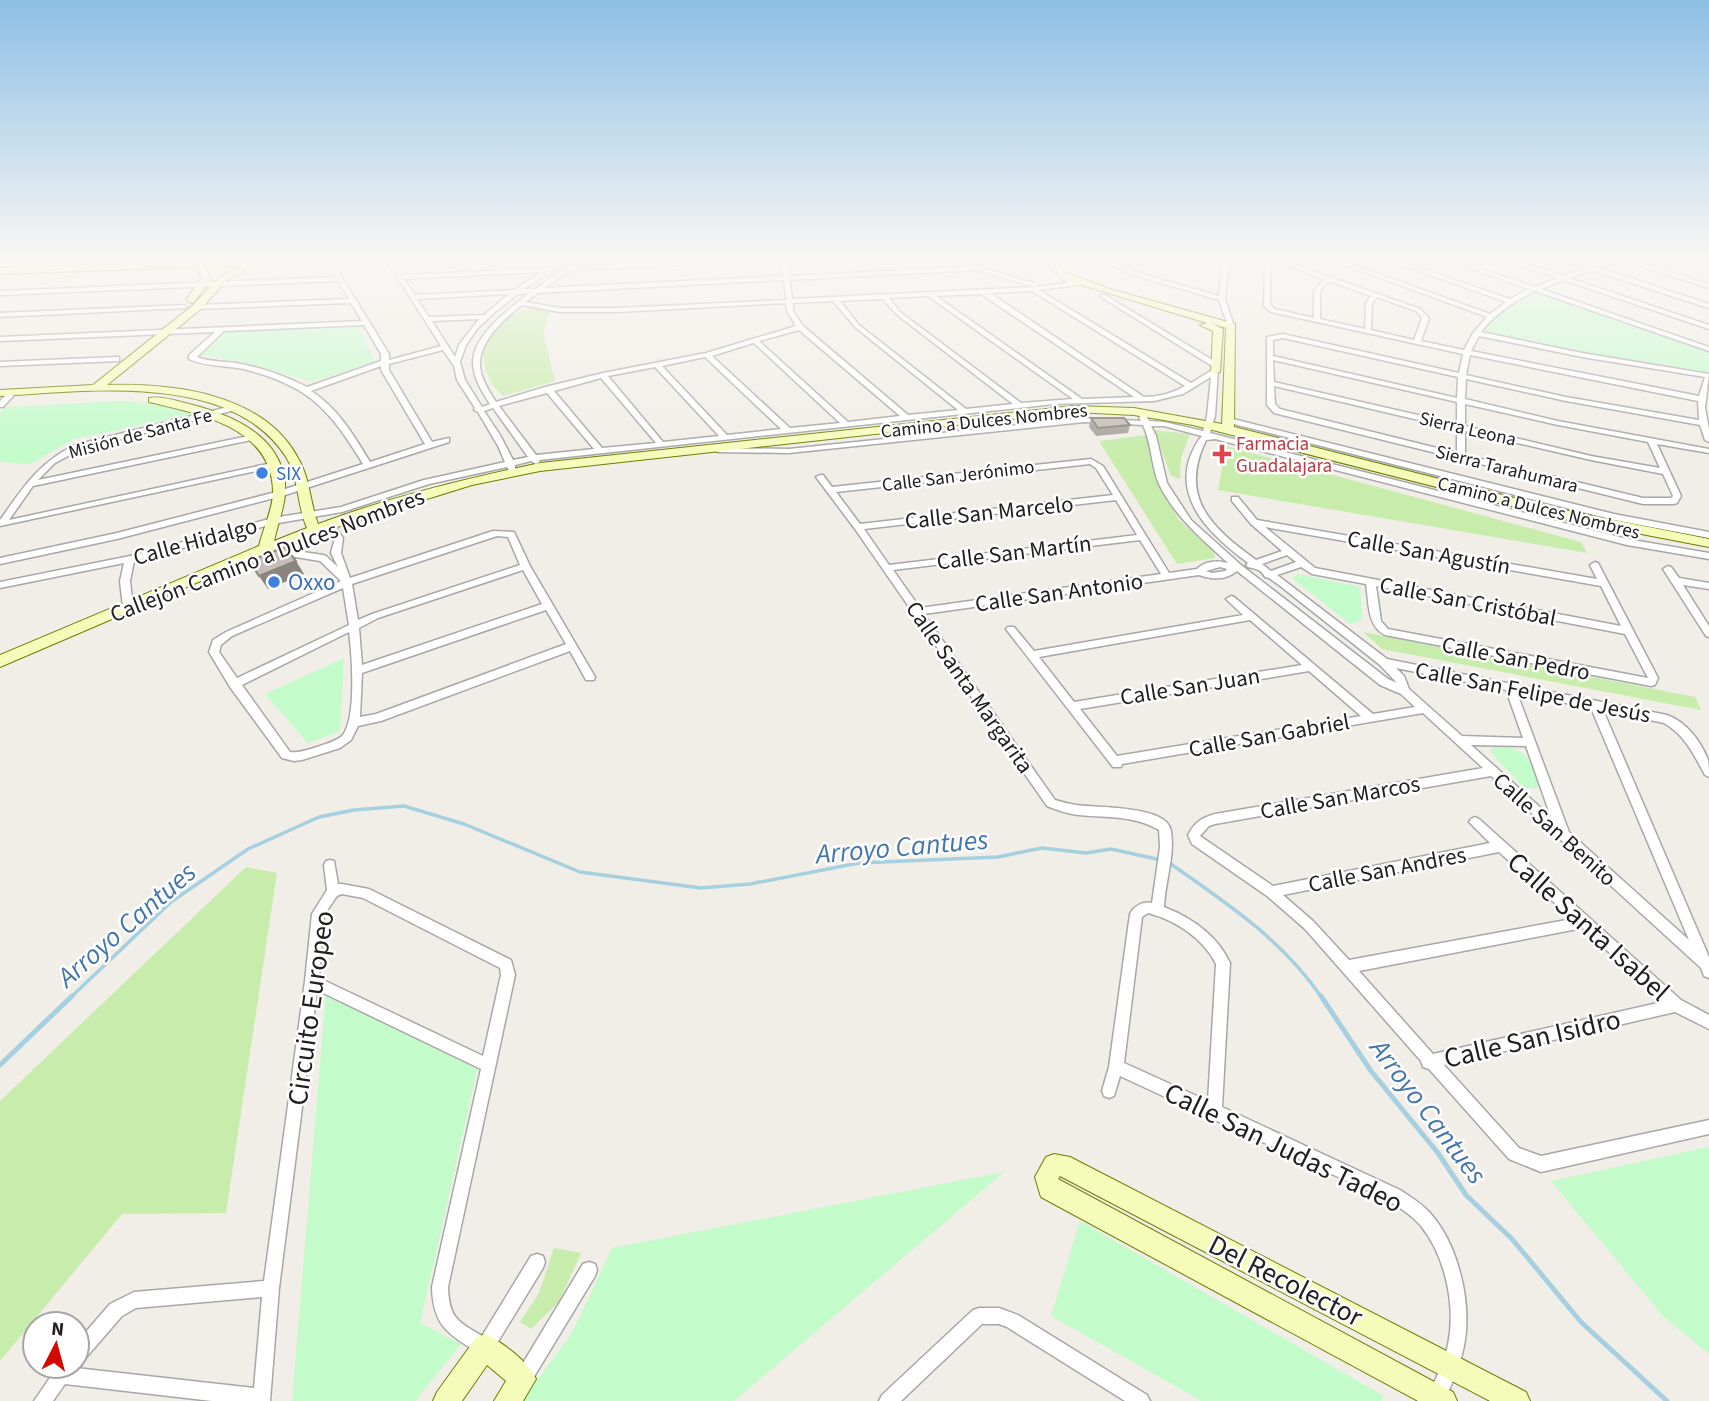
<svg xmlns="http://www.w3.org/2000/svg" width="1709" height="1401" viewBox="0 0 1709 1401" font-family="'Source Sans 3',sans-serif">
	<rect width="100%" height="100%" fill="#f1eee7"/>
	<g fill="#c8ecac">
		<path d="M535 308 551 310 543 332 555 381 503 396C465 360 487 316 535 308Z"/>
		<path d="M1154 430 1190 434 1181 458 1180 479 1171 476Z"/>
		<path d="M1146 435 1156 469 1178 519 1213 551 1215 558 1177 564 1099 441Z"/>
		<path d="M1226 446 1581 542 1587 553 1218 490Z"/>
		<path d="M1363 632 1695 697 1701 710 1382 649Z"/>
		<path d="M246 867 277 873 226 1213 122 1214 0 1361V1101Z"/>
		<path d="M554 1248 581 1253 559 1302 531 1329 520 1322 539 1293Z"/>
	</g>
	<g fill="#c3fbca">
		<path d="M189 258 185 263 0 270 1 262Z"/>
		<path d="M1538 292 1709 350V372L1600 355 1490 333 1483 328 1493 316Z"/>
		<path d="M358 325 375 362 311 382 252 364 201 355 229 330Z"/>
		<path d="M124 401 168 406 194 414 74 439 30 464 0 462V413L5 407Z"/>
		<path d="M1298 574 1360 587 1362 620 1350 624 1292 578Z"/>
		<path d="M344 658 340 731 308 743 265 694Z"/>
		<path d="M1503 746C1526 749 1537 766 1540 788H1525L1490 752 1494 747Z"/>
		<path d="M326 991 478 1066 420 1323 461 1344 415 1401H292Z"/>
		<path d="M1709 1147V1354L1663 1316 1551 1181Z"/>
		<path d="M1004 1172 734 1401H522L572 1333 612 1248Z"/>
		<path d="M1080 1221 1384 1396 1381 1401H1202L1051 1316Z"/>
	</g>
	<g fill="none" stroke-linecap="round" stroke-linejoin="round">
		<g stroke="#a6d0e0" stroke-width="3.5">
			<path d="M1168 862C1225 902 1282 939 1322 998"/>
			<path d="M70 998 171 902 248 849 319 817 354 810 404 806 464 824 580 872 701 888 750 884 859 863 998 857 1042 848 1086 853 1111 849 1161 860"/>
		</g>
		<g stroke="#a6d0e0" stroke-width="5">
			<path d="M1321 996 1371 1071 1438 1153 1466 1195 1512 1239 1581 1322 1667 1401"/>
			<path d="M0 1065 72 996"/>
		</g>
		<g stroke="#a7a7a7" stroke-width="3">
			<g id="street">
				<path d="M385 258H391L402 275 547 268 562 258H569L552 271 524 289H535L580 258H587L577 266 739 258H775L772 260 572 270 544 288 783 276 782 260 785 258 788 260 790 276 966 267 940 258H949L1037 284 1038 285 1036 287 1082 281 1085 283 1084 284 1039 290 1191 383 1212 370H1218L1215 416 1210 433 1627 539 1709 553V559L1627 545 1215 439 1206 440C1178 498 1212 528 1256 560L1282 551 1251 524 1232 501V497H1238L1257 520 1597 579 1590 565 1595 562 1598 563 1658 678 1655 685 1651 686 1385 635C1367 626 1369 603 1366 584L1312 574 1301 567 1277 575 1387 659 1667 715C1686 722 1701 741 1708 760 1709 765 1709 771 1709 777L1705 775C1694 755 1685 735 1664 723L1603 710 1709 957V978L1704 976 1701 968 1491 776 1215 824 1209 826 1200 836 1273 886 1490 843 1469 822 1471 819 1475 817 1479 819 1681 1000 1709 1015V1029L1675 1012 1444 1065 1519 1148 1541 1156 1709 1120V1134L1541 1172 1509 1159 1429 1069 1423 1067 1421 1061 1305 929 1267 896 1192 844 1188 835C1195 822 1201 818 1215 814L1483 768 1423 713 1122 764 1121 767H1113L1006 629 1008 627H1014L1034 651 1243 615 1228 601 1226 599 1231 596 1234 597 1373 714 1415 707 1401 694 1380 685 1237 571C1226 580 1213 580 1199 575L924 614 1055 800C1062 802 1069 804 1076 805 1096 808 1168 805 1171 831 1175 856 1165 882 1164 907 1192 918 1217 935 1230 963L1222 1107 1400 1190C1411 1197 1422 1204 1430 1213 1458 1244 1471 1300 1465 1340 1462 1361 1453 1382 1444 1401H1426C1434 1382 1443 1365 1448 1345 1456 1307 1446 1257 1421 1226 1409 1212 1393 1203 1377 1195L1120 1076 1114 1096 1109 1098 1104 1096 1102 1091 1109 1067 1130 914C1134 906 1143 901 1152 903L1160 847 1159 830C1134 815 1107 818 1079 815 1068 814 1057 810 1047 806L855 529 816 477 820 475H823L832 487 1091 459 1103 466 1169 573 1197 569C1204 561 1218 560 1228 563 1202 539 1175 517 1159 484 1151 466 1152 444 1143 425L1084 422 789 453 718 452 714 450 718 448 789 449 1084 418 1141 421 1139 417 1143 415H1146L1149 421 1164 422 1203 431 1207 416 1211 377 1183 394 1154 401 1054 404 539 460 540 462 536 464 531 461 515 465V471H509L507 467 429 484 342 512 273 524 134 561 130 581 133 607 128 610 123 607 120 581 124 563 0 588V582L130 556 273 518 341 507 424 480 505 462 498 446 478 412 474 410 475 408 457 380 454 366 443 350 389 364V370L432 442 449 438V442L282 496 117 539 0 564V558L117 533 276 492 363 464C329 408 308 385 243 369 225 365 206 367 189 359V355L215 332 0 341V337L362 321 351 303 197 309 194 307 197 305 349 299 338 281 0 295V291L336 277 334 274 337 272 340 274 389 354V360L441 346ZM977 270 1035 287 792 299 790 280ZM541 272 515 290 415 295 404 279ZM784 280 786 300 618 308H560L526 302 538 293ZM1032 291 1185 386C1173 393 1158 397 1144 397L990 293ZM529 293C509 309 472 336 473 364 474 379 482 392 490 404L482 407 465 380 460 362 466 345 477 329 495 312 518 294ZM509 294 484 315 429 317 417 299ZM981 294 1134 397 1082 399 936 296ZM928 296 1073 399 1021 403 900 312 889 298ZM883 299 896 314 1013 404 966 409 859 325 840 301ZM833 301 855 327 958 410 908 415 803 326 793 311V303ZM786 303 787 311 796 326 706 353 603 373 545 387 496 402C489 391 479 376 480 362 482 338 505 318 522 305L560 312H618ZM479 319 459 345 455 357 432 321ZM364 325 381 354V361L307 387C285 376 260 367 236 363 223 361 209 362 197 357L224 331ZM799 330 900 416 848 422 759 341ZM753 343H754L840 423 790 428 712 356ZM705 357 781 429 727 435 662 366ZM381 366V370L425 444 370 462C354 436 338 408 311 391ZM655 367 719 436 663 442 608 376ZM601 378 656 443 602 448 554 391ZM547 393 594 449 536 455 499 406ZM493 408 528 457 513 460 500 435 484 411ZM1151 426H1164L1202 436C1196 442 1192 452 1189 460 1176 505 1216 539 1248 563L1246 565 1248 567C1255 569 1261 569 1265 577L1269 578 1279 585 1380 665 1397 683 1388 679 1241 565 1191 520 1167 483 1156 436ZM1090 464 1096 468 1113 495 860 524 836 492ZM1116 500 1137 535 889 565 864 529ZM1265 527 1601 586 1621 626 1315 568ZM1140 540 1161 574 920 608 893 570ZM1287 555 1296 562 1271 571 1262 564ZM1220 567 1227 569 1225 571 1212 573 1206 571ZM1376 586 1625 634 1648 678 1388 629 1381 621ZM1250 620 1302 665 1074 702 1039 657ZM1396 668 1506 690 1523 738 1462 736 1409 689 1404 676ZM1309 671 1361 716 1117 756 1080 709ZM1517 693 1591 708 1689 940 1569 832ZM1471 745 1526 746 1551 817ZM1499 852 1572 919 1349 960 1313 921 1283 895ZM1148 913C1175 920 1203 938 1216 964L1208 1101 1124 1063 1142 917ZM1583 928 1662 1002 1433 1054 1359 971Z"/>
				<path d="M1023 258H1032L1056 265 1053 267Z"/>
				<path d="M1098 258H1105L1112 261 1217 258 1214 260 1119 265 1131 271 1219 296 1223 258H1229L1225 299 1234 326 1231 328 1228 326 1219 300 1127 273Z"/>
				<path d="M1326 258H1334L1490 314 1506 302 1382 258H1390L1510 299 1529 289 1442 258H1450L1535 287 1557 278 1501 258H1509L1563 276 1585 268 1559 258H1568L1591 265 1610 258H1625L1709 284V288L1617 259 1597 267 1709 304V308L1591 270 1569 278 1709 325V329L1563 280 1541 289 1709 347V351L1535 291C1514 302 1496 313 1481 332L1582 353 1709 374 1705 408 1709 429V442L1705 440 1700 425 1566 401 1466 379 1465 399 1558 421 1709 449V453L1657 444 1681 496 1677 503 1674 504H1643L1274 413 1267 405V337L1283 334 1459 373 1463 354 1271 312 1264 306 1265 262 1282 260 1420 309 1429 318 1421 341 1464 350 1473 333 1487 317ZM1280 263 1324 279 1314 291V318L1275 309 1270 305V264ZM1329 281 1371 296 1366 303 1365 329 1320 319V291ZM1377 297 1416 311 1422 318 1414 340 1371 330 1372 303ZM1479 336 1582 357 1705 377 1699 396 1471 351ZM1283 338 1458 377 1457 398 1273 356V340ZM1470 355 1698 401 1699 420 1566 397 1466 375ZM1273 360 1457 402V424L1274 382ZM1274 386 1457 429V453L1280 409 1275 404ZM1465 404 1558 425 1648 442 1660 468 1591 456 1465 426ZM1465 431 1591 460 1663 474 1673 496 1671 498H1643L1465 455Z"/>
				<path d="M1101 295H1105L1219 364 1212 366 1101 297Z"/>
				<path d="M184 305 187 307 186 308 0 317V313Z"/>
				<path d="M116 357H119V361L0 366V362Z"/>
				<path d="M10 390 17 392 3 407H0V401Z"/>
				<path d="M232 406 236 408 235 410 81 449 55 463 38 480 253 435 257 437 256 439 33 486 9 520 272 463H275V467L0 526V520C23 488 38 463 75 445Z"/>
				<path d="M1226 418H1229L1614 514 1709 532V538L1614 520 1226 422Z"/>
				<path d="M331 524 334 525 343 538 341 553 350 578 493 531 514 532 530 566 595 677 594 680H586L570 651 381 721 358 726 351 740 340 748 302 760 294 761 282 758 230 687 209 652 213 640 226 632 341 581 320 561 277 554 272 551 277 548 323 555 326 556 338 567 331 553 335 538 327 527ZM497 536 508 537 520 565 372 614 358 620 352 584ZM523 570 542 604 362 665 359 628 378 618ZM343 588 349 625 237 678 219 652 221 645 232 636ZM546 610 566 644 376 714 360 717 362 673ZM349 632C352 654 357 720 342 736 335 742 325 744 317 747 307 750 300 753 290 752L242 685Z"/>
				<path d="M1668 566 1671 567 1679 578 1709 583V589L1683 585 1709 626V637L1706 636 1663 569Z"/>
				<path d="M330 860 334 861 338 884H342L369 889 511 960 515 975 448 1287C449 1318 457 1321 482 1336L531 1256 537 1254 543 1256 545 1262 543 1268 491 1353 485 1355 479 1353C448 1334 433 1326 432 1287L481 1069 317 990 279 1288 270 1401H212L65 1384 53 1401H34L58 1366H76V1368L254 1388 262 1297 136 1308 122 1316 83 1361 77 1363V1342L110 1304 134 1292 264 1281 305 981 312 914 327 890 324 865 326 861ZM342 894 363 898 500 968 501 975 483 1056 319 978 324 915 337 896Z"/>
				<path d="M589 1262 595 1264 597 1270 595 1276 529 1385 523 1388 517 1385 514 1379 517 1373 583 1264Z"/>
				<path d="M979 1308H999L1018 1315 1147 1395 1150 1401H1125L1007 1327 999 1324H982L901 1401H879L882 1395 973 1310Z"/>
			</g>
		</g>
		<g stroke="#6b7e01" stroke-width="2">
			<g id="secondary">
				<path d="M202 258H211L210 261 366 258 361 261 252 265 226 281 201 309 107 385C173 383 263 393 298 458 310 478 310 503 318 524 390 497 465 479 540 463L1074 406 1134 408 1222 424 1226 328 1211 323 1223 329 1220 372 1211 374 1213 331 1200 325 1207 323 1075 283 1068 284 1041 258H1051L1067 273 1110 289 1235 324 1234 427 1558 509 1709 539V547L1558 518 1193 425 1134 415 1074 412 540 471 472 485 337 527 203 580 0 667V655L259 546C263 529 272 511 273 494 274 427 199 414 149 402V398C159 396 171 399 181 402 220 411 271 428 283 472 290 496 279 518 274 541L307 528C297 506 299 478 286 457 231 371 87 391 0 396V390L93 385 193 305 220 277 241 265 207 266 206 269 211 279 194 302 191 303 186 300 201 279 198 267 0 274V268L201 261Z"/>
				<path d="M1054 1154 1070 1157 1526 1392 1530 1401H1490L1060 1176 1058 1179 1453 1392 1457 1401H1418L1041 1197 1035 1177 1046 1157Z"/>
				<path d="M485 1334C502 1342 529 1362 536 1379L523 1401H494L506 1381 487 1365 462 1401H433L437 1392 476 1338Z"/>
			</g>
		</g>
		<use href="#street" fill="#fff" fill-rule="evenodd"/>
		<use href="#secondary" fill="#f5fcba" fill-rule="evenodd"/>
	</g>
	<path fill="#aaa39d" d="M1091 418 1130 425 1128 433 1096 436 1089 427Z"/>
	<path fill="#8b857f" d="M296 561 304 574 268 589 259 576Z"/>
	<g fill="#c6beb6" stroke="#8b857f" stroke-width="2">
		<path d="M1091 418H1124L1130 425 1098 428Z"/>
		<path d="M285 547 296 561 259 576 249 561Z"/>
	</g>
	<linearGradient id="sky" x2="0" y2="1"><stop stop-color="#8dbfe5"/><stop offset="0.57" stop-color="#f9f7f4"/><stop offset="1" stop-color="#f9f7f4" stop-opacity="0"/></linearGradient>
	<rect width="1709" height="454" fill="url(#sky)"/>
	<path fill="#e0444e" stroke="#fff" stroke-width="2.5" d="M1218.5 443.5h7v7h7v7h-7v7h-7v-7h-7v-7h7z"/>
	<g fill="#3f7fe0" stroke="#fff" stroke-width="2.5">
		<circle cx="262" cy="473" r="7"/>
		<circle cx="274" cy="582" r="7"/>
	</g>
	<g text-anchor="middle" stroke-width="5" stroke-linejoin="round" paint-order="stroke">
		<g font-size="19" fill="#202020" stroke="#fff">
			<text transform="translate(984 420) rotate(-6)" y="7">Camino a Dulces Nombres</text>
			<text transform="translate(1468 428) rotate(13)" y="7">Sierra Leona</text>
			<text transform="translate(140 433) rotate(-15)" y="7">Misión de Santa Fe</text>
			<text transform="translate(1507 468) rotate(14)" y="7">Sierra Tarahumara</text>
			<text transform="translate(958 475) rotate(-7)" y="7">Calle San Jerónimo</text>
			<text transform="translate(1539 507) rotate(14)" y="7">Camino a Dulces Nombres</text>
		</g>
		<g font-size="19" fill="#be3a42" stroke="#fff" text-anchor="start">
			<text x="1236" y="450">Farmacia<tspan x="1236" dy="22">Guadalajara</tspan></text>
		</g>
		<g font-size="19" fill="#366cbe" stroke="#fff" text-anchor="start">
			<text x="276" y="480">SIX</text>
		</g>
		<g font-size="23" fill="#202020" stroke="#fff">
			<text transform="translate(989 512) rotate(-6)" y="8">Calle San Marcelo</text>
			<text transform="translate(195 541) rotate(-15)" y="8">Calle Hidalgo</text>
			<text transform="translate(1014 552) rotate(-7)" y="8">Calle San Martín</text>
			<text transform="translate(1429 552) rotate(10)" y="8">Calle San Agustín</text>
			<text transform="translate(267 555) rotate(-21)" y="8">Callejón Camino a Dulces Nombres</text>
			<text transform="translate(1059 592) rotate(-8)" y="8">Calle San Antonio</text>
			<text transform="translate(1468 601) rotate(11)" y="8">Calle San Cristóbal</text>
			<text transform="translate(1516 658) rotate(11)" y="8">Calle San Pedro</text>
			<text transform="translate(1190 686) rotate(-9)" y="8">Calle San Juan</text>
			<text transform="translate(970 687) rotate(55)" y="8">Calle Santa Margarita</text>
			<text transform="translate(1533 692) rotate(11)" y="8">Calle San Felipe de Jesús</text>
			<text transform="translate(1269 735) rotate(-10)" y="8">Calle San Gabriel</text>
			<text transform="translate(1340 797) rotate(-10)" y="8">Calle San Marcos</text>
			<text transform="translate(1555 829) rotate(42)" y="8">Calle San Benito</text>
			<text transform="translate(1387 869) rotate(-11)" y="8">Calle San Andres</text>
		</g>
		<g font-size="23" fill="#366cbe" stroke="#fff" text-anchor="start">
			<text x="288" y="590">Oxxo</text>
		</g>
		<g font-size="28" font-style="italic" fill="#4575ad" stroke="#fff">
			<text transform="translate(902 846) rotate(-5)" y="10">Arroyo Cantues</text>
			<text transform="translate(126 924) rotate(-41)" y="10">Arroyo Cantues</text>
			<text transform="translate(1429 1111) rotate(53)" y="10">Arroyo Cantues</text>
		</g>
		<g font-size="28" fill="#202020" stroke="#fff">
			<text transform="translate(1589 926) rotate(42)" y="10">Calle Santa Isabel</text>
			<text transform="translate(310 1008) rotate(-82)" y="10">Circuito Europeo</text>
			<text transform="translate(1532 1038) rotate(-13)" y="10">Calle San Isidro</text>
			<text transform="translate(1284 1147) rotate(26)" y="10">Calle San Judas Tadeo</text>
			<text transform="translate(1286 1280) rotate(27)" y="10">Del Recolector</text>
		</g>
	</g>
	<g transform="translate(56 1345) rotate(6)"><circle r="33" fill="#ffffff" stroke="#a6a6a6" stroke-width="2"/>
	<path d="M0-5L12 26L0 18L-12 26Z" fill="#d10900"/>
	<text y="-10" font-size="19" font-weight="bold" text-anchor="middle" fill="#202020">N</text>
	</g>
</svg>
